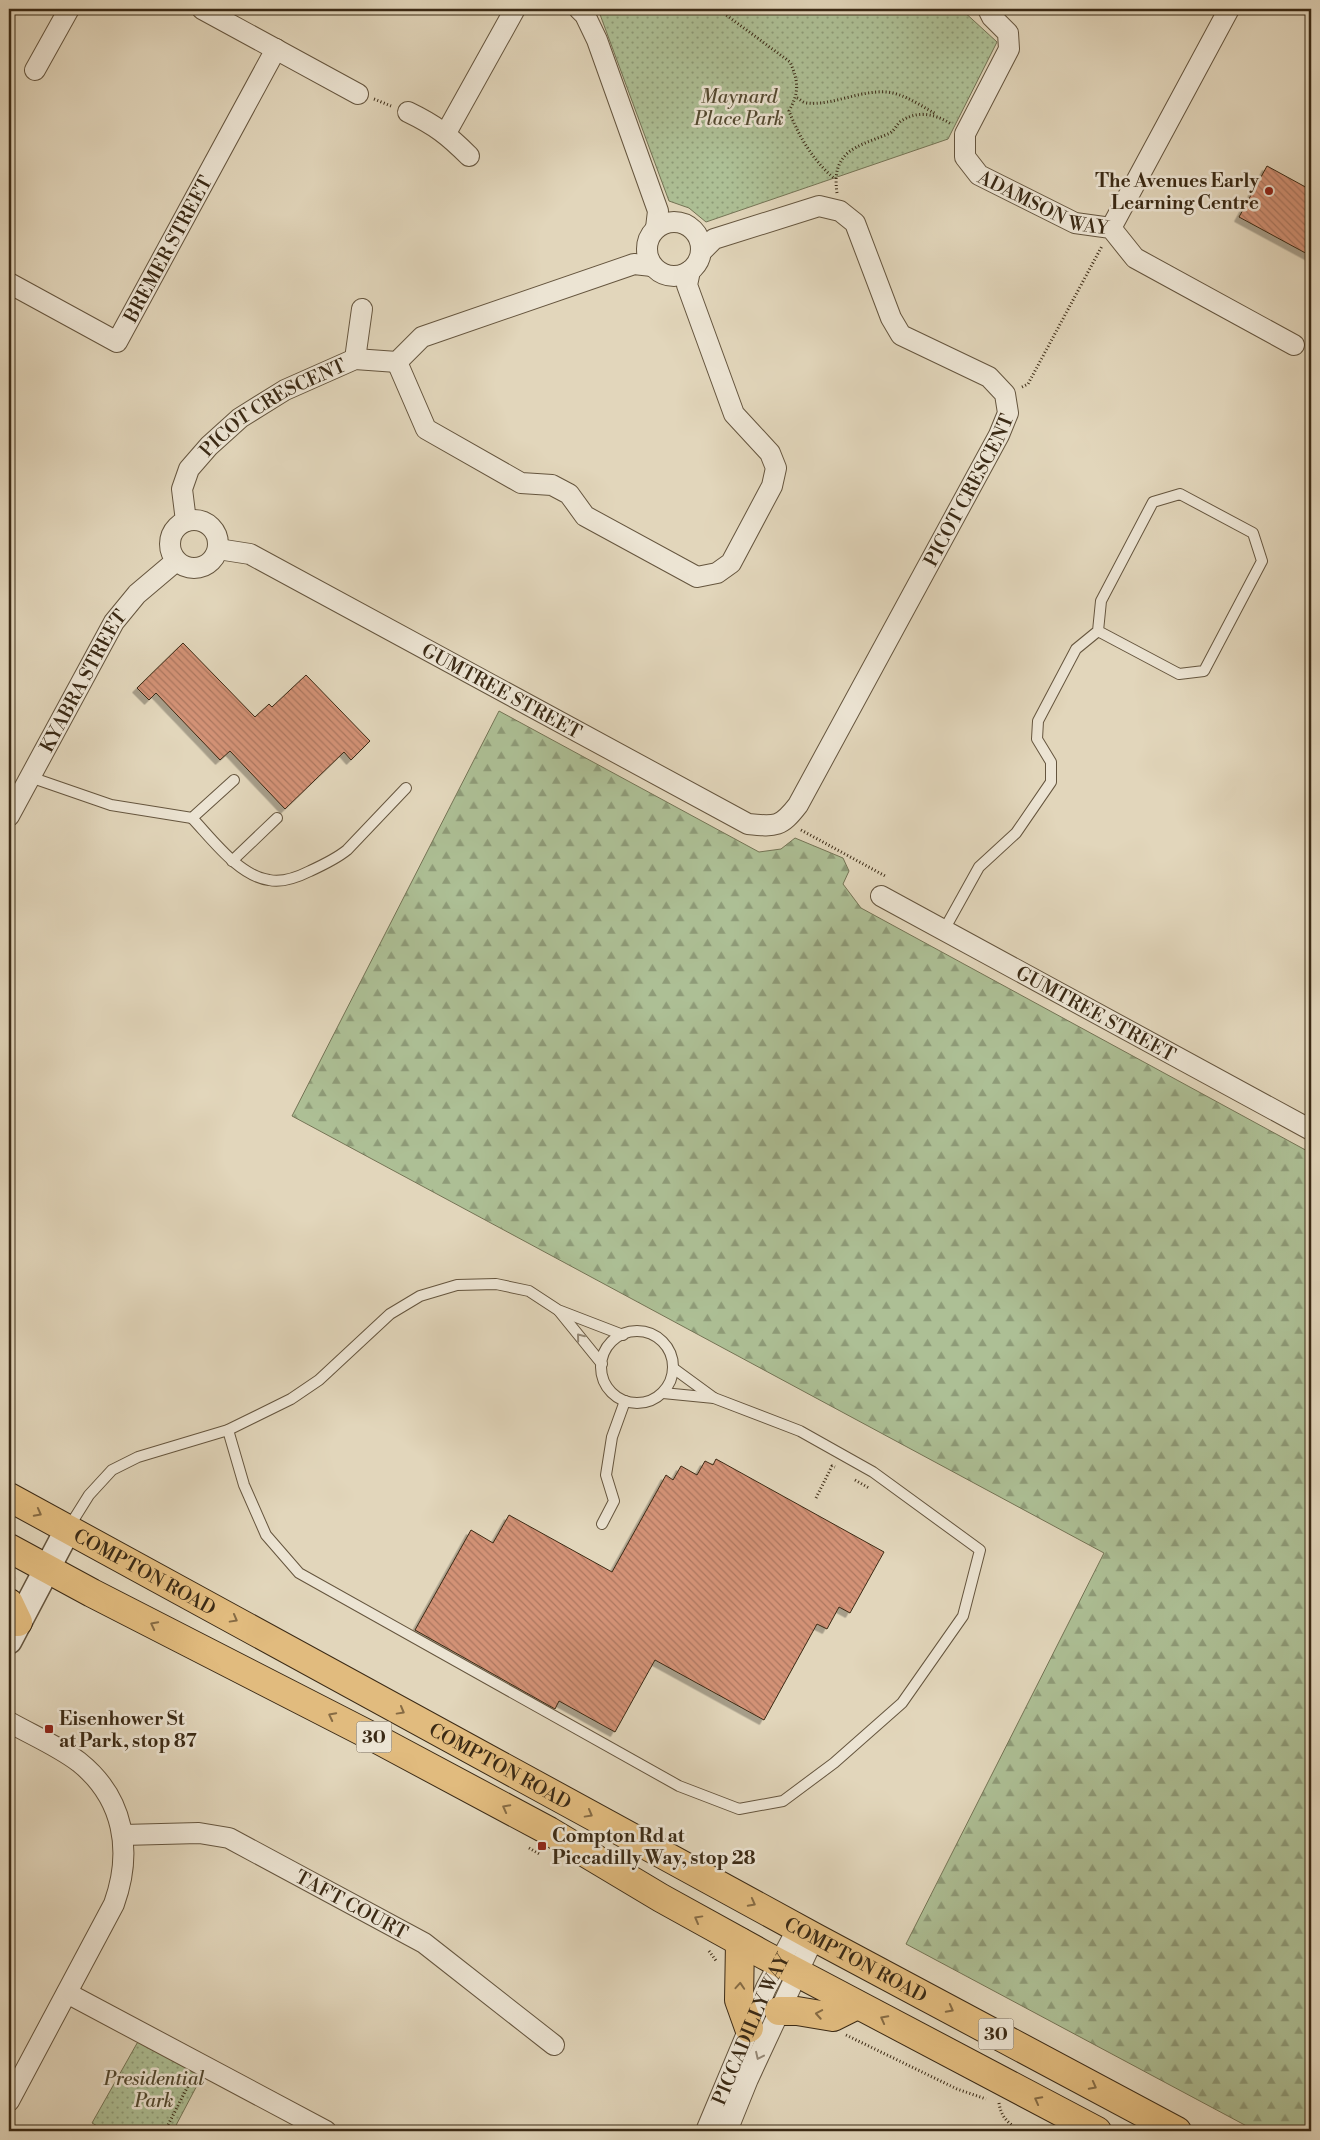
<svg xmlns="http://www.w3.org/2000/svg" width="1320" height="2140" viewBox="0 0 1320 2140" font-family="'Libre Bodoni',serif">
	<defs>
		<pattern id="forest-firs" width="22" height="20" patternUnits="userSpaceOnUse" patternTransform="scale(1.25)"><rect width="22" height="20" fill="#adbf95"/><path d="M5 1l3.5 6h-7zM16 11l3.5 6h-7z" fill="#8e9b78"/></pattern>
		<pattern id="park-dots" width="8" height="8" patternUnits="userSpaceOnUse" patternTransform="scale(1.25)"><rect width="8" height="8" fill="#adbf95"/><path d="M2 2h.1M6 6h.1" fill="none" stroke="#8e9b78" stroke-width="1.8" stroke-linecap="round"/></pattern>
		<pattern id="building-back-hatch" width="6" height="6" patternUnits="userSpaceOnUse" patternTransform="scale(1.25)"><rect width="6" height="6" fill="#d39276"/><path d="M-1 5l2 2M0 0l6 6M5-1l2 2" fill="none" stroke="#ac7760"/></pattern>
		<filter id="shadow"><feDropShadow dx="-4.5" dy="4.5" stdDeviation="0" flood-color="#0004"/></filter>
	</defs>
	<rect width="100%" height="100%" fill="#e2d6bb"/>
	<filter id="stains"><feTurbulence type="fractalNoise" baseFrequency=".004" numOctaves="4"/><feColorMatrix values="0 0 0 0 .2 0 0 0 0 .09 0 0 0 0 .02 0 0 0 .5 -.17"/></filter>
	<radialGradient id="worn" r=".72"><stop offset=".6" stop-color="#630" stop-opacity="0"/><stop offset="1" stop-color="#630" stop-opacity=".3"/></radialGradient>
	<path fill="url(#forest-firs)" stroke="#747455" d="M499 711 759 852 781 849 795 838 843 858 849 871 843 884 861 908 1311 1153V2131H1256L906 1944 1104 1553 292 1116Z"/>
	<g fill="url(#park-dots)" stroke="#747455">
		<path d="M598 9H961L997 42 948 139 706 222 689 208 669 201Z"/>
		<path d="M140 2038 203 2074 173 2131H106L92 2123Z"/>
	</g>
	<g fill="url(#building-back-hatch)" stroke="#3b2a15" filter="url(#shadow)">
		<path d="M1267 166 1311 190V256L1239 217Z"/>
		<path d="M183 643 255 717 269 704 272 707 306 675 370 741 351 760 344 752 285 809 230 751 220 760 156 693 149 700 137 688Z"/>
		<path d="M716 1459 884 1552 850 1613 839 1607 827 1629 817 1624 764 1720 655 1660 615 1732 559 1701 555 1709 415 1630 471 1530 493 1543 509 1515 612 1572 666 1475 673 1480 681 1466 697 1475 705 1461 713 1465Z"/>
	</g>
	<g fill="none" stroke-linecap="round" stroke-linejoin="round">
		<g stroke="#65553e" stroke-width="12">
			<g id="service">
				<path d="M30 777 111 805 192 818 234 780"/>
				<path d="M192 818C212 839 239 876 269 880 283 883 298 877 310 871 323 865 336 859 347 850L406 788"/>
				<path d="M232 861 277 818"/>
				<path d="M944 930 979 867 1016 833 1051 782V762L1037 739 1038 721 1076 649 1098 631 1179 674 1204 671 1262 561 1253 533 1180 494 1153 502 1101 601 1098 631"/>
				<path d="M559 1311 602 1364"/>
				<circle cx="637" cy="1367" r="36"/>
				<path d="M673 1368 714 1398"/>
				<path d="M228 1430 244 1485 266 1535 299 1573 679 1786 739 1809 783 1801 834 1763 902 1703 963 1616 980 1550 873 1472 800 1431 714 1398 663 1393"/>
				<path d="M602 1524 614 1501 606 1475 612 1437 625 1401"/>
				<path d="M69 1527 89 1495 112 1470 138 1457 228 1430 291 1399 319 1380 390 1314 420 1296 457 1285 496 1284 529 1291 558 1310 623 1335"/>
			</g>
		</g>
		<g stroke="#65553e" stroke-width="22">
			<g id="minor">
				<path d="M202 9 358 94"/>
				<path d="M579 9 585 15 597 40 658 211 656 228"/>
				<path id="s1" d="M988 9 992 17 1008 33 1009 49 965 134V157L979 175 1075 223 1111 228 1135 258 1294 345"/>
				<path d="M35 70 69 9"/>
				<path d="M408 112C435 125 448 135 469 156"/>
				<path d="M446 133 515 9"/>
				<circle cx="674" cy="249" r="27"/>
				<path d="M1111 228 1229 9"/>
				<path id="s2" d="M9 283 117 342 276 49"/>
				<path d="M355 359 362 309"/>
				<path d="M397 362 426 429 521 483 552 485 569 494 585 516 697 577 717 573 731 563 772 486 776 468 770 453 734 414 687 285 690 271"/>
				<circle cx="194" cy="544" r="24"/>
				<path id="s3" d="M186 521 182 489 189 469 209 446 240 418 285 390 355 359 397 362 422 337 634 264 652 266"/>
				<path id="s4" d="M218 549 250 554 748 824C776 827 781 827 798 805L999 435 1008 413 1005 394 989 377 901 335 891 318 855 223 840 211 819 206 714 239 702 251"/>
				<path id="s5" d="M9 816 114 622 137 594 176 561"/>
				<path id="s6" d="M881 896 1311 1130"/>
				<path d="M9 1722C32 1735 58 1746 79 1762 124 1798 133 1851 114 1904L9 2101"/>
				<path id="s7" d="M123 1835 199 1833 229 1838 424 1943 554 2045"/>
				<path d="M67 1993 326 2131"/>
				<path id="s8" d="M706 2131 766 1988 798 1928"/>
				<path d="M727 2131 748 2079 814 1937"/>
			</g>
		</g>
		<g stroke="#65553e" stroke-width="28">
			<path id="tertiary" d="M9 1641 68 1529"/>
		</g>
		<g stroke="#3b2a15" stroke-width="30">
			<g id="primary">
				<path id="s9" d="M9 1497 814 1937 1177 2131"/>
				<path d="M9 1548 92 1593 377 1739 549 1831 661 1898 764 1955 1097 2131"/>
				<path d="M9 1603 18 1622"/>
				<path d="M740 1942 739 2000 749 2028"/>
				<path d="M779 2011H797L833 2017 857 2005"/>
			</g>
		</g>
		<g stroke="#3b2a15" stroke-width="3" stroke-dasharray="1 2.5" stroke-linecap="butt">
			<path d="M718 9 790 62C799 82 799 93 789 111 799 137 814 162 835 179"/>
			<path d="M797 98C800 99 803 103 807 103 831 106 860 90 887 92 905 94 921 106 936 114"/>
			<path d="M374 99 391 106"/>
			<path d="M837 193C831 151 856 147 888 134 894 132 896 125 901 121 918 110 936 114 951 124"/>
			<path d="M1022 387 1028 384 1102 246"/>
			<path d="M801 830 887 877"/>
			<path d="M855 1480 869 1488"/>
			<path d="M816 1498 832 1466 835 1467"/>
			<path d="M9 1579 16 1578"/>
			<path d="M529 1848 541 1855"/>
			<path d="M709 1951 717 1962"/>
			<path d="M846 2035 957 2089 986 2099"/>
			<path d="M999 2103C1001 2117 1009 2125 1022 2131"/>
			<path d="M165 2131 192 2078"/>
		</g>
		<use href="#service" stroke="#ece4d3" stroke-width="10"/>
		<use href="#minor" stroke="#ece4d3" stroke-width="20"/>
		<use href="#tertiary" stroke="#ece4d3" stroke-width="25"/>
		<use href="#primary" stroke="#e1bb7e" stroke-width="28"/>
	</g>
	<defs><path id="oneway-chevron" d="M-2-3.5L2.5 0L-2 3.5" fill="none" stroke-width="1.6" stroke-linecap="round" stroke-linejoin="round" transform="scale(1.25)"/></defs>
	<g stroke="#948774">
		<use href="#oneway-chevron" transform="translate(580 1337) rotate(-129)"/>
		<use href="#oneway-chevron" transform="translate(759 2056) rotate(115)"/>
	</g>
	<g stroke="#866b44">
		<use href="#oneway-chevron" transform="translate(38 1513) rotate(28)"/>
		<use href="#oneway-chevron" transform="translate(234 1619) rotate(29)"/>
		<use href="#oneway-chevron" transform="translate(154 1625) rotate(-153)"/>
		<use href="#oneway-chevron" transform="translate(401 1711) rotate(29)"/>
		<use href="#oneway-chevron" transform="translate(332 1716) rotate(-153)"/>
		<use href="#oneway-chevron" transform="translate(506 1808) rotate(-152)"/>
		<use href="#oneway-chevron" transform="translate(589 1814) rotate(29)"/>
		<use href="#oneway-chevron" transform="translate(752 1903) rotate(28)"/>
		<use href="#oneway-chevron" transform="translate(698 1919) rotate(-151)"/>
		<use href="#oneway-chevron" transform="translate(740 1986) rotate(-86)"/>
		<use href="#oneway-chevron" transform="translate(950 2009) rotate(28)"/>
		<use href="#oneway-chevron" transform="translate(819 2014) rotate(-170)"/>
		<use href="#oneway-chevron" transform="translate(884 2019) rotate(-152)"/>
		<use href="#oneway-chevron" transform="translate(1093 2086) rotate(28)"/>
		<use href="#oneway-chevron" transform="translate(1038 2100) rotate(-152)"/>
	</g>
	<g fill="#8f2418" stroke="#ece4d3" stroke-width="2">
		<circle cx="1269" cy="191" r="5"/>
		<rect x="44" y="1724" width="10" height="10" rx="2.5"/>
		<rect x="537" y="1841" width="10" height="10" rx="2.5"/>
	</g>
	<g text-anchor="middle" stroke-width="5" stroke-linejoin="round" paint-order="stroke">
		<g fill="#ece4d3" stroke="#70624e" stroke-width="1">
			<rect x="356.5" y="1721.5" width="35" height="31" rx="4"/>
			<rect x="978.5" y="2018.5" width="35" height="31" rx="4"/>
		</g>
		<g font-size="18" font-weight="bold" fill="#3b2a15">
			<text x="374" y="1743">30</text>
			<text x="996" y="2040">30</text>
		</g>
		<g font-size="19" font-style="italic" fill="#52482f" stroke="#ece4d3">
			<text x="739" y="103">Maynard<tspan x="739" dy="22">Place Park</tspan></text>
			<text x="154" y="2085">Presidential<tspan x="154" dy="22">Park</tspan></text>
		</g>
		<g font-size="19" font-weight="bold" fill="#3b2a15" stroke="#ece4d3" text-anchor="start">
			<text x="1259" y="187" text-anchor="end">The Avenues Early<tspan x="1259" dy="22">Learning Centre</tspan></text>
			<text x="59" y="1725">Eisenhower St<tspan x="59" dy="22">at Park, stop 87</tspan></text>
			<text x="552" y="1842">Compton Rd at<tspan x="552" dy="22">Piccadilly Way, stop 28</tspan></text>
		</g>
		<g font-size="19" fill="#3b2a15" stroke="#ece4d3">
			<text dy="7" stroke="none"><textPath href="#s1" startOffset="260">ADAMSON WAY</textPath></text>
			<text dy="7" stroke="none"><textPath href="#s2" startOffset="229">BREMER STREET</textPath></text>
			<text dy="7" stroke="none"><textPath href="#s3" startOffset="159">PICOT CRESCENT</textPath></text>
			<text dy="7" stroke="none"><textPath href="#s4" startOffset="1015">PICOT CRESCENT</textPath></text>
			<text dy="7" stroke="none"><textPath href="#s5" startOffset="154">KYABRA STREET</textPath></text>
			<text dy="7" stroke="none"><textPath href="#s4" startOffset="319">GUMTREE STREET</textPath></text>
			<text dy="7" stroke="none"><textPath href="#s6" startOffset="245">GUMTREE STREET</textPath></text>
			<text dy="7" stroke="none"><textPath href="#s9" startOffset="155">COMPTON ROAD</textPath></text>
			<text dy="7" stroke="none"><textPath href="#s9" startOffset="560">COMPTON ROAD</textPath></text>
			<text dy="7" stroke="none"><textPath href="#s7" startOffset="246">TAFT COURT</textPath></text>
			<text dy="7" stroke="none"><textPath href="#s9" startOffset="965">COMPTON ROAD</textPath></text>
			<text dy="7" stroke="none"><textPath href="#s8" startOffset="111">PICCADILLY WAY</textPath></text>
		</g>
	</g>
	<rect width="1320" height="2140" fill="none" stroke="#e2d6bb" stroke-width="30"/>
	<rect x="10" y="10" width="1300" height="2120" fill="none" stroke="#3b2a15" stroke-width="2.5"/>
	<rect x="15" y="15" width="1290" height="2110" fill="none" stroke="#3b2a15"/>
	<rect width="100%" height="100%" filter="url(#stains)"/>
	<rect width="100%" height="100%" fill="url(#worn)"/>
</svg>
